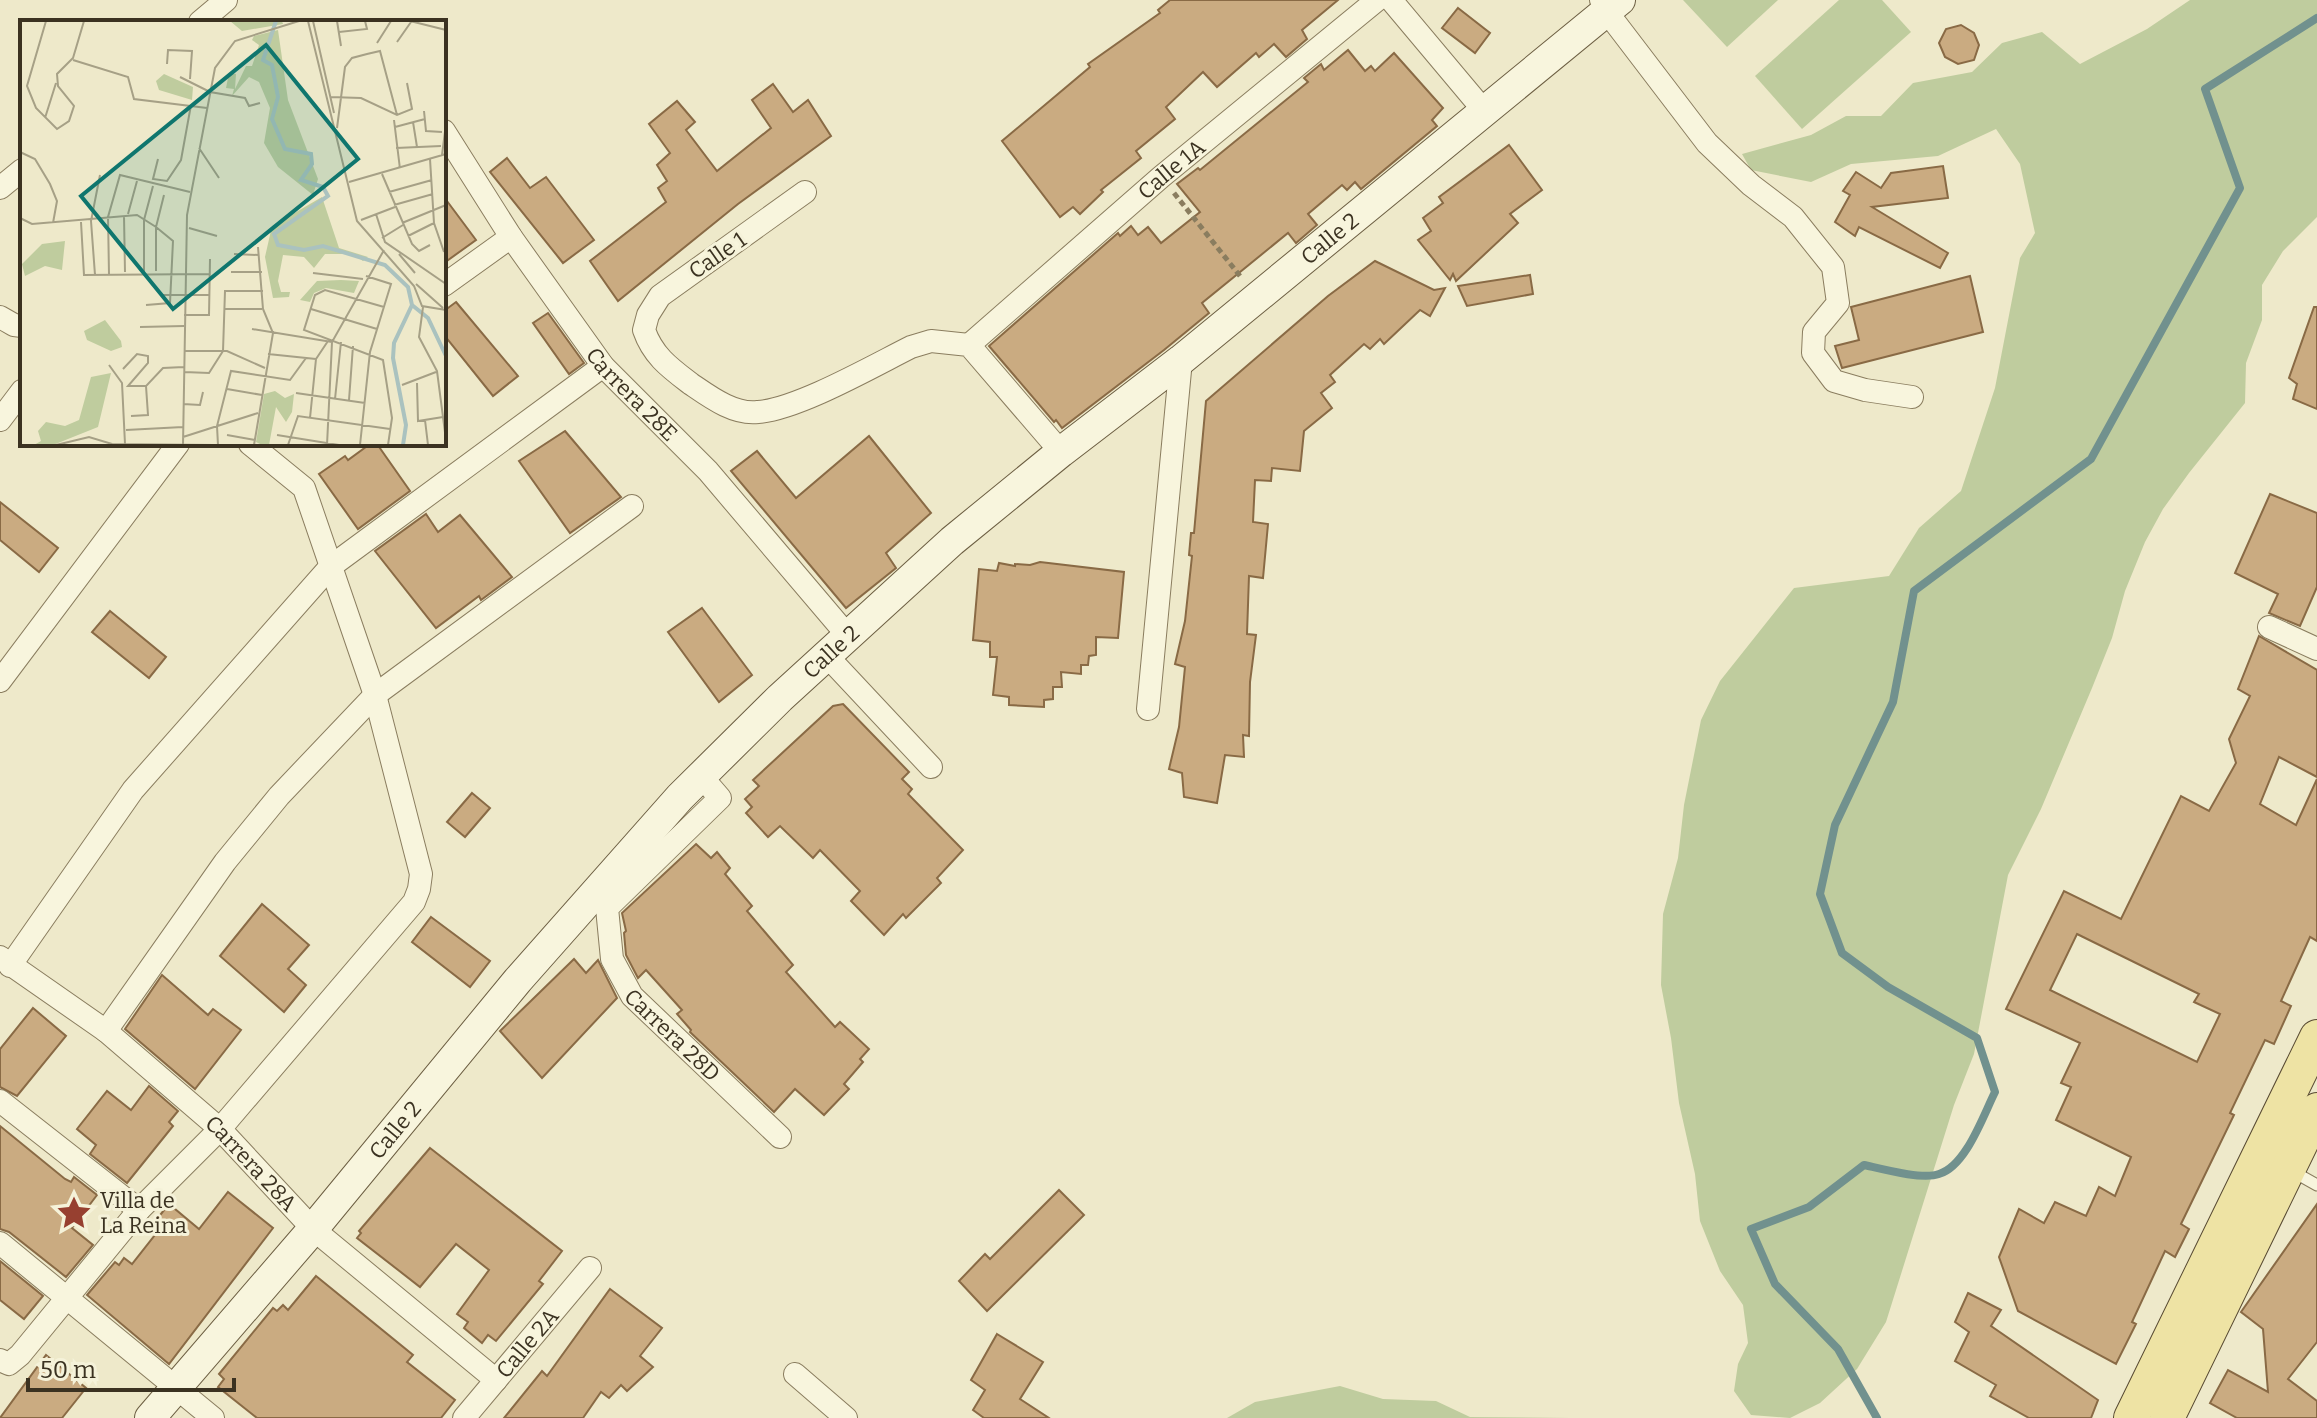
<svg xmlns="http://www.w3.org/2000/svg" width="2317" height="1418" viewBox="0 0 2317 1418" font-family="Bitter,serif">
	<rect width="100%" height="100%" fill="#eee9ca"/>
	<g fill="#bfcc9e">
		<path d="M1683 0H1778L1727 47Z"/>
		<path d="M1839 0H1882L1911 32 1802 129 1755 76Z"/>
		<path d="M2190 0H2317V217L2283 251 2262 285V320L2246 363 2245 403 2189 473 2163 509 2145 542 2125 591 2112 638 2092 688 2041 809 2008 875 1974 1054 1954 1105 1886 1322 1857 1369 1820 1403 1790 1418 1751 1415 1734 1391 1738 1364 1748 1343 1743 1305 1720 1271 1700 1221 1695 1174 1679 1103 1671 1038 1661 985 1663 914 1678 858 1684 805 1701 720 1720 681 1794 588 1889 576 1919 528 1961 491 1995 388 2020 258 2035 233 2020 164 1996 129 1938 156 1851 164 1811 182 1751 170 1742 154 1811 135 1846 116H1881L1913 83 1972 72 2002 43 2042 32 2080 64 2147 29Z"/>
		<path d="M1340 1386 1383 1399 1436 1401 1470 1417 1570 1418H1227L1255 1402Z"/>
	</g>
	<g fill="none" stroke-linecap="round" stroke-linejoin="round">
		<path stroke="#71918e" stroke-width="8" d="M1877 1418 1838 1349 1775 1284 1751 1229 1809 1207 1864 1165C1882 1169 1922 1180 1939 1174 1966 1166 1983 1116 1995 1092L1977 1038 1888 987 1842 953 1820 894 1835 825 1893 702 1914 591 2091 459 2240 188 2205 89 2317 18"/>
	</g>
	<g fill="#caab81" stroke="#896a45" stroke-width="2" fill-rule="evenodd">
		<path d="M1170 0H1338L1302 30 1307 39 1286 57 1274 44 1259 57 1256 53 1217 87 1203 72 1166 107 1175 119 1136 151 1141 158 1101 190 1103 192 1080 214 1073 207 1060 217 1002 141 1090 67 1088 64 1160 13 1158 10Z"/>
		<path d="M1458 8 1490 33 1475 53 1442 28Z"/>
		<path d="M1961 25 1974 33 1979 45 1974 60 1958 64 1945 57 1939 43 1946 29Z"/>
		<path d="M1348 50 1365 71 1371 66 1375 71 1394 53 1443 108 1432 120 1437 126 1361 189 1355 182 1347 190 1342 185 1308 214 1317 225 1296 243 1288 233 1202 303 1209 313 1164 350 1062 428 1056 420 1054 422 989 346 1118 233 1120 236 1131 226 1138 235 1148 227 1161 243 1200 212 1177 184 1198 168 1200 170 1308 82 1304 78 1321 64 1324 70Z"/>
		<path d="M773 84 793 112 808 100 831 136 738 204 618 301 590 261 666 202 658 188 667 181 657 165 670 153 649 124 677 101 695 122 686 130 717 171 771 128 752 100Z"/>
		<path d="M1509 145 1542 190 1510 214 1518 223 1456 281 1453 274 1450 280 1418 240 1431 231 1423 218 1443 203 1439 197Z"/>
		<path d="M507 158 530 188 546 177 594 240 563 263 490 172Z"/>
		<path d="M1943 166 1948 198 1872 207 1948 253 1940 268 1859 227 1855 236 1835 222 1850 195 1843 191 1856 172 1881 188 1891 173Z"/>
		<path d="M444 197 476 240 444 263Z"/>
		<path d="M1375 261 1434 290 1445 288 1430 316 1420 310 1384 344 1380 339 1370 349 1364 344 1330 375 1335 382 1321 393 1332 408 1304 431 1300 471 1272 468 1271 481 1255 480 1253 522 1268 524 1263 578 1249 576 1247 634 1256 635 1250 682 1249 736 1243 735 1244 757 1225 755 1217 803 1184 797 1182 773 1169 769 1179 727 1185 667 1175 664 1185 621 1192 556 1189 555 1191 533H1194L1206 401 1328 296Z"/>
		<path d="M1530 275 1533 294 1467 306 1458 286Z"/>
		<path d="M1970 276 1983 332 1842 368 1835 346 1859 340 1851 307Z"/>
		<path d="M456 302 518 376 493 396 444 335V311Z"/>
		<path d="M2314 307H2317V409L2293 399 2297 384 2289 378Z"/>
		<path d="M548 313 584 363 569 374 533 323Z"/>
		<path d="M565 431 621 497 570 533 519 461Z"/>
		<path d="M869 436 931 513 886 553 896 568 846 608 731 471 757 451 796 498Z"/>
		<path d="M370 444H377L410 491 358 529 319 474 345 456 348 460Z"/>
		<path d="M2270 494 2317 513V587L2300 626 2269 613 2278 594 2235 573Z"/>
		<path d="M0 502 58 548 39 572 0 540Z"/>
		<path d="M426 514 438 532 460 515 512 577 481 600 479 596 436 628 375 551Z"/>
		<path d="M1040 562 1124 572 1118 638 1096 637V655L1089 656 1088 665H1081V674L1061 672 1062 687H1053V699L1044 700V707L1009 705V697L993 695 997 657H990V642L973 640 979 569 997 571 999 563 1015 566V564L1030 565Z"/>
		<path d="M702 608 752 675 719 702 668 632Z"/>
		<path d="M110 611 166 657 149 678 92 632Z"/>
		<path d="M2259 636 2317 670V777L2279 757 2260 804 2296 825 2317 779V941L2310 937 2281 1001 2291 1006 2274 1044 2265 1040 2230 1113 2234 1115 2181 1224 2189 1229 2175 1257 2165 1251 2132 1322 2136 1324 2116 1364 2018 1311 1999 1257 2019 1209 2044 1223 2055 1202 2086 1216 2099 1187 2115 1196 2131 1157 2056 1120 2071 1087 2061 1083 2080 1043 2006 1009 2064 891 2121 919 2181 796 2209 811 2236 763 2229 739 2250 696 2238 689ZM2077 934 2199 994 2194 1002 2220 1014 2197 1062 2050 990Z"/>
		<path d="M843 704 909 772 902 779 912 789 908 794 963 850 937 878 941 883 906 918 903 914 884 935 851 901 860 891 820 850 813 858 780 826 768 837 746 813 752 807 745 799 759 786 753 780 833 706Z"/>
		<path d="M472 793 490 808 465 837 447 822Z"/>
		<path d="M696 844 711 858 717 852 730 868 725 874 752 906 747 911 793 965 786 972 835 1027 840 1022 869 1049 860 1059 863 1062 844 1084 849 1089 824 1115 795 1089 774 1112 690 1032 691 1030 677 1014 682 1010 646 970 638 978 626 955 624 933 626 931 622 913Z"/>
		<path d="M262 904 309 945 288 969 306 985 284 1012 220 956Z"/>
		<path d="M431 917 490 961 470 987 412 942Z"/>
		<path d="M574 959 586 973 598 960 617 998 542 1078 500 1031Z"/>
		<path d="M162 975 208 1015 213 1009 241 1030 195 1089 125 1029Z"/>
		<path d="M33 1008 66 1036 17 1096 0 1087V1049Z"/>
		<path d="M149 1086 178 1111 169 1122 173 1126 127 1183 90 1154 96 1145 77 1129 107 1091 131 1110Z"/>
		<path d="M0 1126 65 1179 71 1182 74 1177 97 1195 72 1228 93 1245 66 1277 9 1232 0 1229Z"/>
		<path d="M430 1148 562 1251 539 1281 543 1284 496 1341 488 1335 482 1343 464 1328 468 1322 457 1314 489 1270 456 1244 420 1287 357 1238 361 1233 359 1231Z"/>
		<path d="M1059 1190 1084 1215 987 1311 959 1281 985 1254 990 1259Z"/>
		<path d="M228 1192 273 1228 169 1364 87 1295 115 1262 119 1265 124 1258 132 1264 158 1231 152 1225 169 1204 199 1229Z"/>
		<path d="M2317 1204V1342L2288 1379 2317 1401V1418H2237L2210 1403 2228 1370 2268 1392 2263 1329 2241 1312Z"/>
		<path d="M0 1261 43 1296 24 1319 0 1300Z"/>
		<path d="M316 1276 413 1355 407 1362 455 1400 441 1418H257L218 1387 224 1379 219 1374 273 1308 277 1311 283 1305 288 1310Z"/>
		<path d="M610 1289 662 1328 640 1356 653 1367 627 1391 621 1385 609 1398 601 1392 583 1418H504L542 1371 547 1376Z"/>
		<path d="M1968 1293 2001 1310 1991 1326 2098 1400 2091 1418H2029L1990 1396 1996 1385 1955 1361 1969 1332 1955 1322Z"/>
		<path d="M997 1334 1043 1362 1020 1399 1049 1418H984L973 1410 985 1390 971 1380Z"/>
		<path d="M46 1355 86 1388 62 1418H0Z"/>
	</g>
	<g fill="none" stroke-linecap="round" stroke-linejoin="round">
		<g stroke="#8a7d5f" stroke-width="13">
			<path id="lane" d="M2292 1171 2317 1185"/>
		</g>
		<g stroke="#8a7d5f" stroke-width="24">
			<g id="street">
				<path d="M1391 0 1485 112"/>
				<path d="M1601 0 1607 12 1707 143 1751 185 1793 217 1833 267 1838 303 1814 332 1813 353 1834 381 1865 390 1912 397"/>
				<path d="M200 22 226 0"/>
				<path id="s1" d="M444 131 511 237 603 366 708 471 848 636"/>
				<path d="M0 188 22 170"/>
				<path d="M805 192 660 296 648 315 644 330C653 356 670 368 691 384 710 397 734 415 758 412 798 409 873 366 911 347L931 341 969 345 1061 452"/>
				<path d="M444 285 511 237"/>
				<path d="M0 317 14 325 22 326"/>
				<path id="s2" d="M969 345 1161 177 1377 0"/>
				<path d="M0 420 22 391"/>
				<path d="M2269 627 2317 649"/>
				<path d="M827 656 931 767"/>
				<path d="M0 681 178 444"/>
				<path d="M1148 709 1181 360"/>
				<path id="s3" d="M701 776 720 798 607 908 612 959 632 996 780 1137"/>
				<path id="s4" d="M0 957 106 1031 220 1129 313 1229 496 1380"/>
				<path d="M10 966 133 790 330 567 603 366"/>
				<path d="M106 1031 225 862 279 796 375 695 632 506"/>
				<path d="M0 1101 139 1210"/>
				<path d="M0 1243 213 1418"/>
				<path d="M0 1360 9 1364 20 1355 139 1210 220 1129 414 902 419 889 421 874 375 695 304 488 250 444"/>
				<path d="M795 1374 846 1418"/>
				<path id="s5" d="M464 1418 590 1268"/>
			</g>
		</g>
		<g stroke="#6c5e42" stroke-width="32">
			<g id="secondary">
				<path id="s6" d="M150 1418 313 1229 518 980 680 797 780 698 952 541 1061 452 1181 360 1620 0"/>
			</g>
		</g>
		<g stroke="#584a32" stroke-width="36">
			<g id="primary">
				<path d="M2131 1418 2317 1037"/>
				<path d="M2167 1418 2317 1110"/>
			</g>
		</g>
		<path stroke="#8a7d5f" stroke-width="5" stroke-dasharray="6 4" stroke-linecap="butt" d="M1174 193 1240 276"/>
		<use href="#lane" stroke="#f8f5dd" stroke-width="11"/>
		<use href="#street" stroke="#f8f5dd" stroke-width="22"/>
		<use href="#secondary" stroke="#f8f5dd" stroke-width="30"/>
		<use href="#primary" stroke="#eee3a4" stroke-width="34"/>
	</g>
	<defs>
		<g id="sight-bare" transform="scale(2.76)"><path d="M0-6L1.8-2.2L6-1.7L2.9 1.2L3.7 5.4L0 3.3L-3.7 5.4L-2.9 1.2L-6-1.7L-1.8-2.2Z" fill="#974030" stroke="#f5f2d9" stroke-width="2.5" paint-order="stroke"/></g>
	</defs>
	<g fill-rule="evenodd">
		<use href="#sight-bare" x="74" y="1213"/>
	</g>
	<g text-anchor="middle" stroke-width="6" stroke-linejoin="round" paint-order="stroke">
		<g font-size="22" fill="#3b3221" stroke="#f5f2d9">
			<text dy="8" stroke="none"><textPath href="#s2" startOffset="268">Calle 1A</textPath></text>
			<text dy="8" stroke="none"><textPath href="#s6" startOffset="1674">Calle 2</textPath></text>
			<text transform="translate(717 255) rotate(-35)" y="8">Calle 1</text>
			<text dy="8" stroke="none"><textPath href="#s1" startOffset="324">Carrera 28E</textPath></text>
			<text dy="8" stroke="none"><textPath href="#s6" startOffset="1026">Calle 2</textPath></text>
			<text dy="8" stroke="none"><textPath href="#s3" startOffset="336">Carrera 28D</textPath></text>
			<text dy="8" stroke="none"><textPath href="#s6" startOffset="378">Calle 2</textPath></text>
			<text dy="8" stroke="none"><textPath href="#s4" startOffset="326">Carrera 28A</textPath></text>
			<text dy="8" stroke="none"><textPath href="#s5" startOffset="98">Calle 2A</textPath></text>
		</g>
		<g font-size="22" fill="#3b3221" stroke="#f5f2d9" text-anchor="start">
			<text x="100" y="1208">Villa de<tspan x="100" dy="25">La Reina</tspan></text>
		</g>
	</g>
	<g transform="translate(20 20)">
		<rect width="426" height="426" fill="#eee9ca"/>
		<path d="M210 1H262L263 4 222 11ZM258 10 268 80 298 159 293 175 258 147 244 123 250 88 239 62 229 57 212 76 214 69 206 68 209 53 216 54 215 69 226 46H232L239 25 232 20 234 16ZM144 54 173 67 172 80 139 70 136 61ZM302 177 319 228 348 237 343 241 333 234H305L294 248 284 237 263 235 258 261 261 272H270L269 277 253 278 245 237 252 206ZM45 221 42 250 25 246 5 256 2 244 22 224ZM297 261 321 260 339 261 334 273 306 268 294 273 290 282 280 280ZM85 300 101 321 102 327 91 331 67 320 64 311ZM91 353 78 407 33 425H14L21 421 18 411 26 402 45 406 59 400 71 357ZM255 371 265 378 274 374 272 392 266 402 256 387 249 425 240 424 236 422 244 374Z" fill="#bfcc9e"/>
		<path fill="none" stroke="#aac2bf" stroke-width="4" d="M256 1 243 40 252 45 258 77 252 99 265 129 291 134 292 144 281 160 303 167 308 176 254 214 258 225 284 230 303 226 365 245 388 267 392 285 374 323 373 338 386 405 383 425M392 285 408 298 426 336"/>
		<path fill="none" stroke="#a6a086" stroke-width="2" d="M26 1 7 66 16 88 37 109 49 101 54 86 38 66 37 54 53 38 64 1M288 1 337 201 394 266 402 286 426 290M293 1 314 93M317 1 321 26M390 1 426 10M319 12 347 9 345 1M377 22 391 2M357 23 371 1M53 40 108 57 114 79 187 88M147 44 148 30 172 31 170 59M160 57 190 72 225 78 229 86 240 83M310 77 341 78 377 95 392 89 387 63M404 91 406 111 422 112M25 98 36 63M374 100 380 149M393 102 397 127M375 107 405 99M317 108 325 47 332 38 347 34 360 31 377 95M179 128 199 158M376 128 421 126M0 132 15 139 30 164 37 181 33 203M422 135 426 104M138 139 133 159 147 161 161 140 171 85M410 139 414 203 424 232M362 154 392 224 399 231 410 225M329 162 426 134M369 172 412 160M374 185 413 174M108 194 117 161M356 194 365 222 426 264M104 196 105 252M0 198 12 204 117 195 136 207 153 221 150 283 126 285M341 200 375 187M61 202 64 255 190 254M382 203 426 185M169 208 197 216M388 216 414 203M362 218 383 205M214 234 239 235M379 234 395 253M136 251V207L144 175M124 252V200L133 166M211 252H242M293 253 343 259M89 254 88 197 100 155 170 172M75 255 71 201 80 155M396 264 423 288M140 275H190M364 287 305 270 295 275 284 310 363 340 372 398 368 425M403 287 399 317 417 351 426 420M204 289H242M291 289 357 309M164 295H189L190 239M120 307 164 306M232 309 312 322M164 331H207L245 348M248 334 296 339M89 345 102 363 105 424M103 349 117 334 128 336V343L108 366H126M164 352 189 353 203 331 205 271H243M397 363 398 401 423 397M382 365 416 352M207 369 242 375M276 373 345 383M315 379 321 322M329 380 333 326M163 384 180 385 183 372M111 396 128 395 126 366 143 348 164 347M290 398 296 339 308 321M405 400 408 425M106 410 163 407M207 415 235 420M257 415 319 425M163 417 238 393M36 425 69 417 92 424 194 425M163 425 167 195 195 48 215 21 279 1M198 425 197 406 211 351 270 360 286 338M234 425 253 313 243 289 238 227M268 425 278 396 370 409M307 425 312 322 364 230M340 425 350 332 371 264 346 256"/>
		<path fill="#0f766e" fill-opacity="0.15" stroke="#0f766e" stroke-width="4" d="M246 25 338 139 153 289 61 176Z"/>
		<rect width="426" height="426" fill="none" stroke="#3b3221" stroke-width="4"/>
	</g>
	<path d="M28 1378v12h206v-12" fill="none" stroke="#3b3221" stroke-width="4"/>
	<text x="40" y="1378" font-size="24" fill="#3b3221" stroke="#f5f2d9" stroke-width="6" paint-order="stroke">50 m</text>
</svg>
